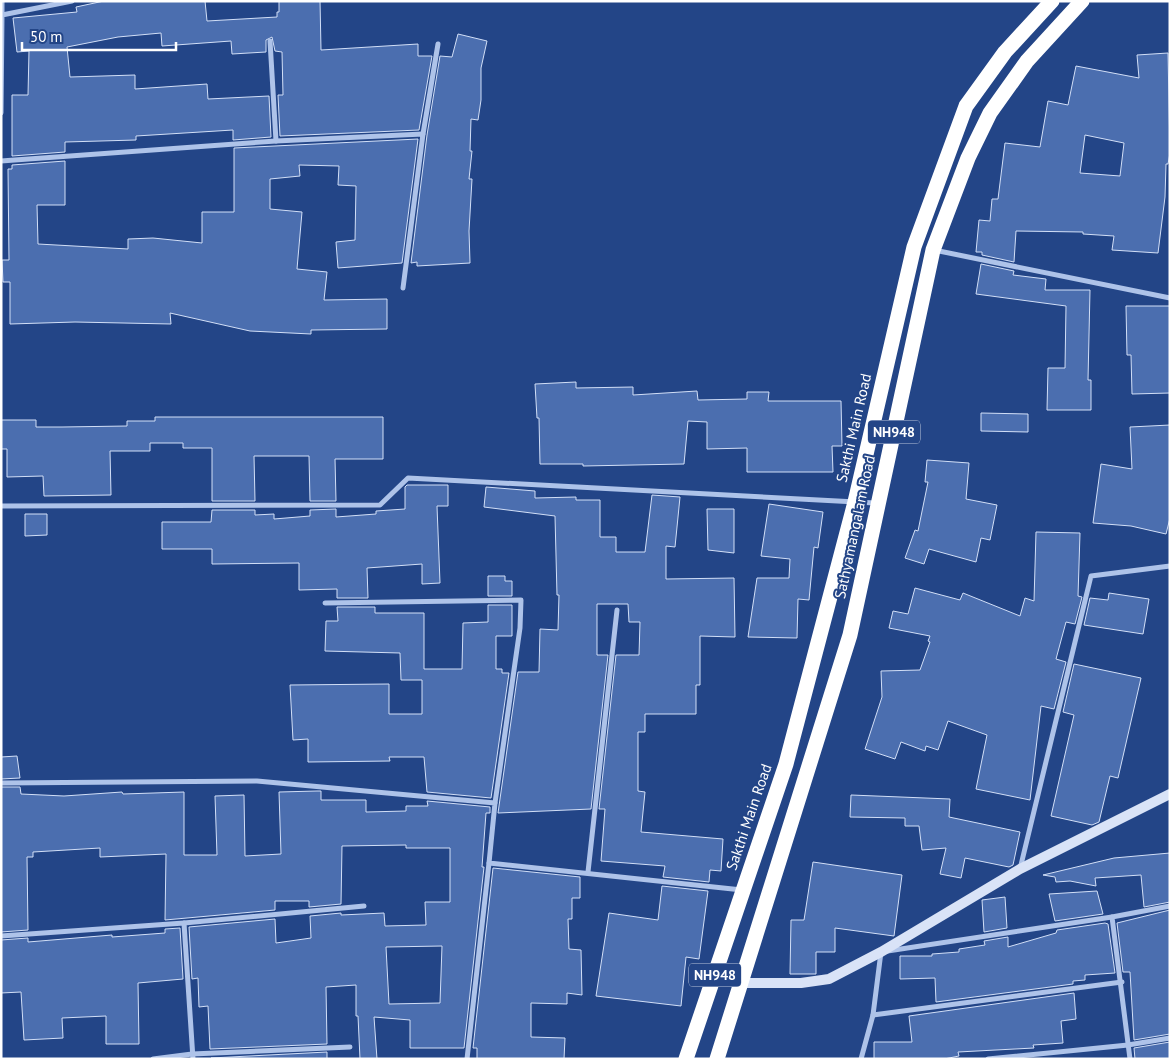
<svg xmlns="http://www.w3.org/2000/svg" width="1171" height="1060" viewBox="0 0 1171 1060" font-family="'PT Sans',sans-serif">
	<rect width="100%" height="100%" fill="#234587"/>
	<g fill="#4b6eaf" stroke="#d2dff7" fill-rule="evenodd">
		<path d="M104 1H205L207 21 277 17V12H279V1H320L321 50 418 44V56H432L419 130 280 136 278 95H283L282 52 275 51 272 37 266 40V52L232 54 231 41 162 46 161 33 118 37 67 47 70 77 135 75V89L207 84 208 99 269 96 271 137 233 140V130L136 136V140L65 142V152L12 156V95H28L29 51 17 52 13 18 77 12 76 7Z"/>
		<path d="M458 34 487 41 481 68V100L478 120 471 119 470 151H472L469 179H472L469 231 470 263 417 266V262L411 263 427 135 440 56 452 57Z"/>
		<path d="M1168 53 1170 153 1168 164H1166L1165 197 1158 253 1112 250 1114 236 1083 234V232L1016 231 1014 262 982 255V252H976L979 220 990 221 992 199H998L1005 143 1040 147 1048 101 1068 105 1076 66 1139 78 1137 55ZM1085 135 1124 143 1120 176 1080 173Z"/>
		<path d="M418 139 402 263 338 268 336 242 355 240 356 186 338 185 339 166 299 165 300 176 270 179V209L302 212 297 269 327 272 324 300 387 299V329L311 330V334L250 331 170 313 171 324 75 322 10 324V282H3L2 260H9L8 169H12V165L65 161V205H37L38 244 128 249V239L153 238 202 243V212H234V148Z"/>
		<path d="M981 264 1014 271 1013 275 1046 279 1045 290H1090L1088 380H1091V410H1047L1048 368H1065L1066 306 976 294Z"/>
		<path d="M1126 306H1170V393L1132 394 1131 355H1127Z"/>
		<path d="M576 382V388L633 387V395L697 391 698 400 747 399V392H769L768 401H841L842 446H832L833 472H747V448L707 449V422L688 421 684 464 583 466V464H540L539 418H537L535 384Z"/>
		<path d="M981 413 1028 414V432L981 431Z"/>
		<path d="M155 417H383V459H335L336 501H310L309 456H254L255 501H212V448H183V443H150V451H110L111 495 44 496 43 476 7 477V449H1V420H36V427H62L127 426V421H155Z"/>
		<path d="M1170 425V518L1166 534 1131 526 1093 523 1101 464 1132 469 1130 427Z"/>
		<path d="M927 460 969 463 966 499 997 505 990 540 981 538 976 562 929 549 924 564 905 558 915 530 918 531 928 482H925Z"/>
		<path d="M407 485H448V506H437L440 583 422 584V564L367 568 368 598H337V589L299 590V563L212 564V549H162V522H211L212 510H255V515L274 514V519L310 516V510L336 509V517L376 514V511L405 509V487Z"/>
		<path d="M486 487 535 491V498L576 497V500H600V537H616V552H645L652 495 680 497 675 547 666 546V579L734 578 735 637 700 636V685H696V714H645V732H638V791L645 792 641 832 723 839 721 871 710 870 709 882 663 877 665 866 601 861 605 809H599L616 655H639L640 622H629L628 604H597V655H608L591 809 498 813 518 672H539L540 629 558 630 559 595H557L555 516 484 507Z"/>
		<path d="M769 504 823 512 818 548 814 547 809 600 798 599 797 638 748 637 757 578H789L790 559 761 556Z"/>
		<path d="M707 509H734V553L708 550Z"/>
		<path d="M25 514H47V535L25 536Z"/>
		<path d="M1036 532 1080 533 1078 596 1082 597 1075 624 1066 622 1056 659 1066 662 1054 709 1041 706 1030 800 976 789 987 735 948 721 938 750 926 746 925 751 901 742 895 759 865 749 882 697 881 671 920 670 930 642 928 641 930 636 889 628 893 611 908 614 915 588 960 600 963 593 1020 616 1025 598 1034 601Z"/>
		<path d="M488 576H505V581H512V596H488Z"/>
		<path d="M1109 593 1149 599 1143 634 1084 625 1090 598 1108 600Z"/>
		<path d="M488 605H512V636H496V669H502V673H509L491 798 427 792 424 757H389L390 761 308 762V739L293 740 290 685 389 684V714H422V680H401L400 653 325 651 326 621H338L337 607H375V613H424V669H462L463 623 488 622Z"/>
		<path d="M1074 664 1141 678 1118 778 1110 776 1099 822 1092 825 1051 816 1074 715 1063 712Z"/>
		<path d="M17 756 20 778 1 779V757Z"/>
		<path d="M1 787H20L21 794 64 796 122 792 123 794 184 792V855H217L215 796 244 795 245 856 281 854 279 792 317 791H321V800H366V812L406 811V806H428L427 801 490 807V813H486L482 867H484L464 1048H410V1020L374 1017 377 1059H360L358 1016H356V985L326 987 327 1044 210 1049 208 1006 199 1007 198 978 192 979 189 927 275 919 276 943 311 938 310 916 341 913V915L384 913 385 926 426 925 425 902H450V848H406V845L342 846 341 904 309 907V901H275V910L165 920 166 854 100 857V848L33 852V857H27L28 930 1 932ZM442 946 440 1003 389 1004 386 947Z"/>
		<path d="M851 795 950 799 949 817 1020 832 1013 865 1009 867 965 858 961 878 940 874 946 848 922 850 919 826H905V818L850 817Z"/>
		<path d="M1170 853V902L1144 907 1141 875 1095 878 1096 886 1070 881 1056 882 1055 877 1043 875 1114 858Z"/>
		<path d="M813 862 902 875 894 936 835 928V952H816V974H790L791 920H804Z"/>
		<path d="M493 868 580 877V898H572V919H568L569 949 581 950 582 995 567 993V1004L531 1003V1037L565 1038 564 1059H477V1048H473Z"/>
		<path d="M662 886 708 891 699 959 686 957 681 1006 596 996 609 913 658 920Z"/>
		<path d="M1097 891 1103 914 1055 921 1049 894Z"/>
		<path d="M1005 897 1007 928 984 932 982 900Z"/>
		<path d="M1170 910V1034L1134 1040 1130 972H1123L1117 923Z"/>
		<path d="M1105 923 1108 924 1115 973 1085 975V980L1073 981V984L936 1002 935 978 900 979V956H932V954L959 952V949L985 945 984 941 1008 937V947L1056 933 1057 930Z"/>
		<path d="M180 928 183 979 138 983 139 1044H106V1016L62 1018 63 1038 24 1040 21 992 1 993V940L28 938V942L112 935V937L165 933V929Z"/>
		<path d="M1074 993 1076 1019 1061 1021 1063 1043 1033 1045 1034 1048 958 1052 959 1056 944 1059H874V1042H912L909 1016Z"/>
		<path d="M1170 1042V1059H1135L1134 1048Z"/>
		<path d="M327 1052V1059L211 1058Z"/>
	</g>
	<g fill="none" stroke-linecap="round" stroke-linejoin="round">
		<g stroke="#aec3e9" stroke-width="5">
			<path d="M2 1V15"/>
			<path d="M270 41 276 141"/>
			<path d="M1 113 2 15 72 1"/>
			<path d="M423 134 438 44"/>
			<path d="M1 161 276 141 423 134 403 288"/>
			<path d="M934 250 1170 298"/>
			<path d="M1 506 380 505 408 478 875 503"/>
			<path d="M325 603 521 600 520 628 495 803"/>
			<path d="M1 783 257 781 495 803 489 863 742 890"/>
			<path d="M1020 869 1091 576 1170 566"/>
			<path d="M588 872 617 610"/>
			<path d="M184 923 364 906"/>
			<path d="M1 936 184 923 193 1059"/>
			<path d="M873 1015 1122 982"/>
			<path d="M153 1059 192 1054 350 1047"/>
			<path d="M467 1059 489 863"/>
			<path d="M861 1059 873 1015 881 952 1112 917"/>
			<path d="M988 1059 1128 1045 1170 1038"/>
			<path d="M1130 1059 1112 917 1170 906"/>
		</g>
		<path stroke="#d9e3f7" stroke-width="10" d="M742 983H801L829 979 881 952 1020 869 1170 794"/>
		<g stroke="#fff" stroke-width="15">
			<path d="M686 1059 786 764 855 502 914 247 966 106 1005 52 1052 1"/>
			<path d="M717 1059 850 635 933 250 968 158 990 113 1027 61 1082 1"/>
		</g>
	</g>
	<g text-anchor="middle" stroke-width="4" stroke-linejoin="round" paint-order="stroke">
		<g fill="#234587" stroke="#bdc7db" stroke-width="1">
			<rect x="868" y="420.5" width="52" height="23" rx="4"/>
			<rect x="689" y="963.5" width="52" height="23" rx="4"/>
		</g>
		<g font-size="14" font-weight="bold" fill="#fff">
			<text x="894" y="437">NH948</text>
			<text x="715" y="980">NH948</text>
		</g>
		<g font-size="15" fill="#fff" stroke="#234587">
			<text transform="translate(854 428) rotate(-77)" y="5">Sakthi Main Road</text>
			<text transform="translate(855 527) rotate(-78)" y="5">Sathyamangalam Road</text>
			<text transform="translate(749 817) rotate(-71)" y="5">Sakthi Main Road</text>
		</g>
	</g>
	<rect width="1171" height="1060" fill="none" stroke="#ffffff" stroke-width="5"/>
	<path d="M22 42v8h154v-8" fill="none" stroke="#ffffff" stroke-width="2.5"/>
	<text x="30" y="42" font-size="15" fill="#ffffff" stroke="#234587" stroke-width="4" paint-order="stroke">50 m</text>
</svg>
